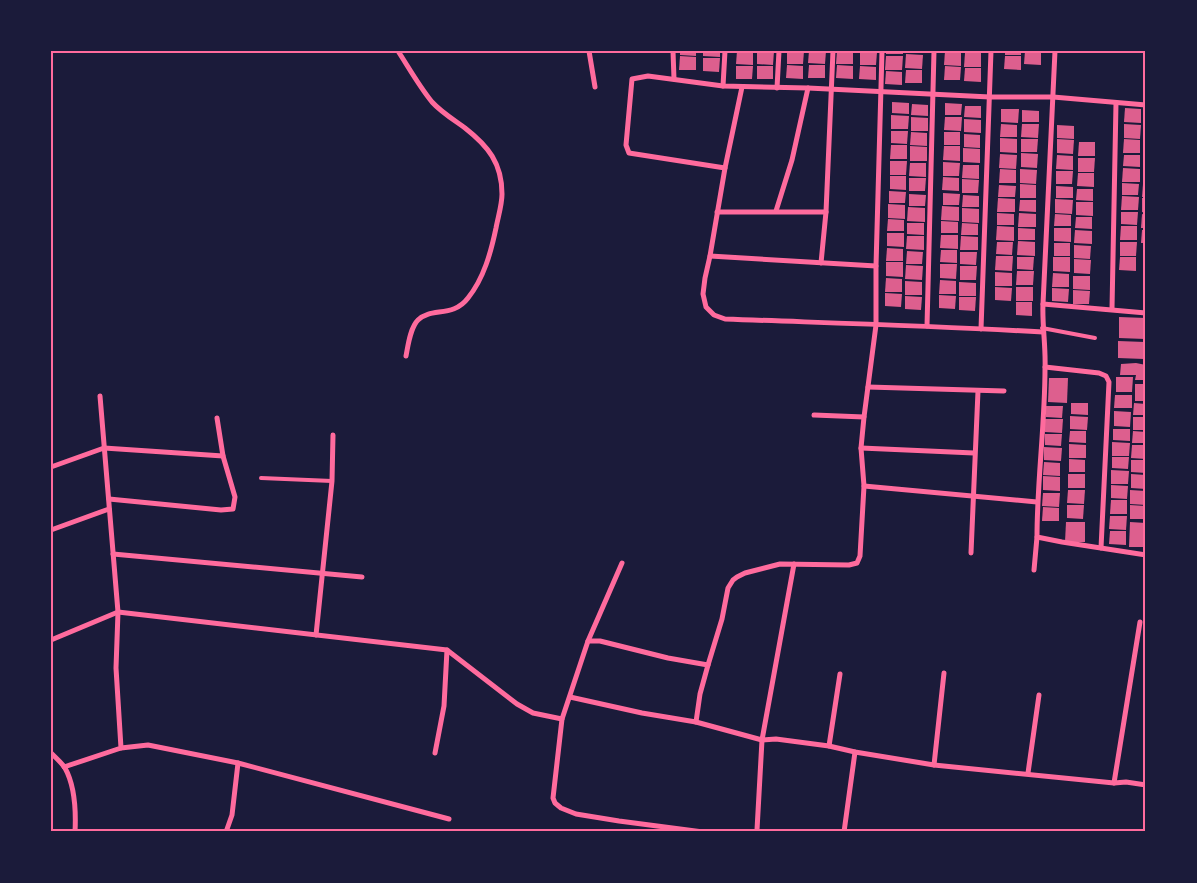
<svg xmlns="http://www.w3.org/2000/svg" width="1197" height="883" viewBox="0 0 1197 883" font-family="'Open Sans',sans-serif">
	<rect width="100%" height="100%" fill="#1b1b3a"/>
	<g fill="#dd5f8e">
		<path d="M680 51H696V56L680 55Z"/>
		<path d="M703 51H720V57L703 56Z"/>
		<path d="M737 51H753V65L736 64Z"/>
		<path d="M757 51H774L773 65 757 64Z"/>
		<path d="M787 51H804L803 64H787Z"/>
		<path d="M809 51H826L825 64 808 63Z"/>
		<path d="M837 51H853V64H836Z"/>
		<path d="M860 51 877 52 876 65H860Z"/>
		<rect x="886" y="51" width="17" height="3"/>
		<path d="M945 51 961 52V66L944 65Z"/>
		<rect x="1005" y="51" width="16" height="4"/>
		<path d="M1025 51H1041V65L1024 64Z"/>
		<path d="M965 53H981V67H964Z"/>
		<path d="M906 54 923 55 922 69 905 68Z"/>
		<path d="M680 56 696 57V70H679Z"/>
		<path d="M886 56H903L902 70H885Z"/>
		<path d="M1005 56H1021V70L1004 69Z"/>
		<path d="M703 58H720L719 72 703 71Z"/>
		<path d="M787 65 803 66V79L786 78Z"/>
		<path d="M809 65H825V78H808Z"/>
		<path d="M837 65 853 66V79L836 78Z"/>
		<path d="M736 66H753L752 79H736Z"/>
		<rect x="757" y="66" width="16" height="13"/>
		<path d="M860 66 876 67V80L859 79Z"/>
		<path d="M945 66 961 67 960 80H944Z"/>
		<path d="M965 68H981V82L964 81Z"/>
		<path d="M906 70H922V83H905Z"/>
		<path d="M886 71 902 72V85L885 84Z"/>
		<path d="M892 102 909 103V114L892 113Z"/>
		<path d="M945 103 962 104 961 115H945Z"/>
		<path d="M912 104 928 105V116L911 115Z"/>
		<path d="M965 106H981V118L964 117Z"/>
		<path d="M1125 108 1141 109V123L1124 122Z"/>
		<path d="M1001 109H1019L1018 123 1001 122Z"/>
		<path d="M1022 110 1039 111V122H1022Z"/>
		<path d="M891 115 909 116 908 129H891Z"/>
		<path d="M911 117 928 118V131H911Z"/>
		<path d="M945 117H962L961 131 944 130Z"/>
		<path d="M964 119 981 120V133L964 132Z"/>
		<path d="M1001 124 1017 125V137H1000Z"/>
		<path d="M1022 124H1039L1038 138 1021 137Z"/>
		<path d="M1124 124 1141 125 1140 139 1124 138Z"/>
		<path d="M1057 125 1074 126V139L1057 138Z"/>
		<path d="M891 131H908L907 144 891 143Z"/>
		<path d="M911 132 927 133V146L910 145Z"/>
		<rect x="944" y="132" width="16" height="13"/>
		<path d="M964 134 980 135V148L964 147Z"/>
		<path d="M1000 138 1017 139V153L1000 152Z"/>
		<path d="M1021 139H1038L1037 152H1021Z"/>
		<path d="M1057 139 1074 140 1073 154 1057 153Z"/>
		<path d="M1124 139 1140 140V153H1123Z"/>
		<path d="M1079 142H1095V156H1078Z"/>
		<path d="M891 145H907V159H890Z"/>
		<path d="M910 146 927 147V161H910Z"/>
		<path d="M944 146H960V161L943 160Z"/>
		<path d="M963 148 980 149V163L963 162Z"/>
		<path d="M1021 153 1038 154 1037 168 1021 167Z"/>
		<path d="M1000 154 1017 155 1016 169 999 168Z"/>
		<path d="M1057 155 1073 156V170L1056 169Z"/>
		<path d="M1124 155H1140V167L1123 166Z"/>
		<path d="M1144 156H1146V167H1143Z"/>
		<path d="M1078 158H1095L1094 172H1078Z"/>
		<path d="M890 161H907L906 175H890Z"/>
		<path d="M943 162 960 163 959 176H943Z"/>
		<path d="M910 163H926V177L909 176Z"/>
		<path d="M963 165H979V179L962 178Z"/>
		<path d="M1123 168 1140 169V182H1122Z"/>
		<path d="M1000 169 1016 170V183H999Z"/>
		<path d="M1020 169 1037 170 1036 184 1020 183Z"/>
		<rect x="1143" y="169" width="3" height="14"/>
		<path d="M1056 171H1073L1072 184H1056Z"/>
		<path d="M1078 173H1094V187L1077 186Z"/>
		<path d="M890 176H906V190L890 189Z"/>
		<path d="M943 177 959 178V191L942 190Z"/>
		<path d="M909 178H926L925 191H909Z"/>
		<path d="M962 179 979 180 978 193H962Z"/>
		<path d="M1122 183 1139 184 1138 195H1122Z"/>
		<path d="M1020 184 1036 185V198H1020Z"/>
		<path d="M1143 184H1146V197H1142Z"/>
		<path d="M999 185 1016 186 1015 197H998Z"/>
		<path d="M1056 186 1073 187V198H1056Z"/>
		<path d="M1077 189H1093V201L1076 200Z"/>
		<path d="M889 191 906 192 905 203H889Z"/>
		<path d="M943 193 960 194 959 205H943Z"/>
		<path d="M909 194 926 195 925 206H909Z"/>
		<path d="M963 195 979 196V207H962Z"/>
		<path d="M1122 196 1139 197 1138 210H1121Z"/>
		<path d="M998 198 1015 199V212H997Z"/>
		<path d="M1142 198H1146V213L1142 212Z"/>
		<path d="M1055 199 1073 200 1072 214 1055 213Z"/>
		<path d="M1020 200H1036V212L1019 211Z"/>
		<path d="M1076 202H1093V216L1076 215Z"/>
		<path d="M888 204 905 205V219L888 218Z"/>
		<path d="M942 206 959 207V221L941 220Z"/>
		<path d="M908 207 925 208V222L907 221Z"/>
		<path d="M962 208 979 209V223L962 222Z"/>
		<path d="M1121 212H1138L1137 225 1121 224Z"/>
		<path d="M997 213 1014 214V225H997Z"/>
		<path d="M1019 213 1036 214V227H1018Z"/>
		<path d="M1055 214 1071 215V226H1054Z"/>
		<path d="M1142 214 1146 215V228H1141Z"/>
		<path d="M1076 217H1092V229L1075 228Z"/>
		<path d="M888 219 904 220V231H887Z"/>
		<path d="M941 221 958 222V233H941Z"/>
		<path d="M907 223H924V235L907 234Z"/>
		<path d="M962 223 978 224V235H961Z"/>
		<path d="M997 226 1014 227V241L996 240Z"/>
		<path d="M1121 226H1137V240H1120Z"/>
		<path d="M1018 228 1035 229V240H1018Z"/>
		<path d="M1054 228H1071V242L1054 241Z"/>
		<path d="M1075 230 1092 231V244L1074 243Z"/>
		<path d="M1142 230H1146V243H1141Z"/>
		<path d="M887 233H904V247L887 246Z"/>
		<path d="M941 235H958V249L940 248Z"/>
		<path d="M907 236H924V250L906 249Z"/>
		<path d="M961 236 978 237V250H960Z"/>
		<path d="M1018 241 1035 242V256L1017 255Z"/>
		<path d="M997 242H1013L1012 255 996 254Z"/>
		<path d="M1120 242H1137L1136 256H1120Z"/>
		<rect x="1054" y="243" width="16" height="13"/>
		<path d="M1074 245 1091 246 1090 259 1074 258Z"/>
		<path d="M887 248 903 249V261H886Z"/>
		<path d="M941 250H957V263L940 262Z"/>
		<path d="M907 251 923 252 922 264H906Z"/>
		<path d="M960 252H977L976 265 960 264Z"/>
		<path d="M996 256H1013L1012 271 995 270Z"/>
		<path d="M1017 257H1034L1033 270 1017 269Z"/>
		<path d="M1053 257H1070V272L1053 271Z"/>
		<path d="M1120 257H1136V271L1119 270Z"/>
		<path d="M1074 259 1091 260 1090 274 1074 273Z"/>
		<path d="M886 262H903V277L886 276Z"/>
		<path d="M940 264H957L956 279 940 278Z"/>
		<path d="M906 265 923 266 922 280 905 279Z"/>
		<path d="M960 266H977L976 280H960Z"/>
		<path d="M1017 271H1034L1033 285H1016Z"/>
		<path d="M995 272 1012 273V286H995Z"/>
		<path d="M1053 273 1069 274V287H1052Z"/>
		<path d="M1073 276H1090V290L1073 289Z"/>
		<path d="M886 278 902 279V292H885Z"/>
		<path d="M940 280 956 281V294H939Z"/>
		<path d="M905 281 922 282V295H905Z"/>
		<path d="M959 282 976 283V296H959Z"/>
		<path d="M995 287 1012 288 1011 301 995 300Z"/>
		<rect x="1016" y="287" width="17" height="14"/>
		<path d="M1052 288 1069 289 1068 302 1052 301Z"/>
		<path d="M1073 290 1090 291 1089 304H1073Z"/>
		<path d="M885 293 902 294 901 307 885 306Z"/>
		<path d="M939 295 956 296 955 309 939 308Z"/>
		<path d="M905 296 922 297 921 310 905 309Z"/>
		<path d="M959 297H976L975 311 959 310Z"/>
		<path d="M1016 302H1032V316L1016 315Z"/>
		<path d="M1119 317 1146 318 1145 339 1119 338Z"/>
		<path d="M1118 341 1145 342 1144 359 1118 358Z"/>
		<path d="M1136 363 1146 365V380H1135L1136 375H1120L1121 364Z"/>
		<path d="M1116 377H1133L1132 392H1116Z"/>
		<path d="M1049 378H1068L1067 403 1048 402Z"/>
		<rect x="1135" y="384" width="11" height="17"/>
		<path d="M1115 395H1132V408H1114Z"/>
		<path d="M1071 403H1088V415L1071 414Z"/>
		<path d="M1134 403 1146 404V415H1133Z"/>
		<path d="M1046 406H1063L1062 418 1046 417Z"/>
		<path d="M1114 411 1131 412 1130 427 1114 426Z"/>
		<path d="M1070 416 1088 417 1087 430 1070 429Z"/>
		<rect x="1133" y="417" width="13" height="13"/>
		<path d="M1045 419H1063L1062 433 1045 432Z"/>
		<path d="M1113 429H1130V441L1113 440Z"/>
		<path d="M1070 431H1086V443L1069 442Z"/>
		<path d="M1133 431 1146 432V443H1132Z"/>
		<path d="M1045 434H1062L1061 446 1045 445Z"/>
		<path d="M1112 442 1130 443 1129 456H1112Z"/>
		<path d="M1069 444 1086 445V458H1069Z"/>
		<path d="M1132 445H1146V459L1131 458Z"/>
		<path d="M1044 447 1062 448 1061 461 1044 460Z"/>
		<path d="M1112 457H1129L1128 469 1112 468Z"/>
		<path d="M1069 459 1085 460V472H1069Z"/>
		<path d="M1131 460H1146V473L1131 472Z"/>
		<path d="M1044 462 1060 463V476L1043 475Z"/>
		<path d="M1111 470 1129 471 1128 484H1111Z"/>
		<rect x="1068" y="474" width="17" height="14"/>
		<path d="M1131 474 1146 475V489L1131 488Z"/>
		<path d="M1043 476 1060 477V491L1043 490Z"/>
		<path d="M1111 485 1128 486 1127 499 1111 498Z"/>
		<path d="M1068 490H1085L1084 504 1067 503Z"/>
		<path d="M1130 490 1146 491V505L1130 504Z"/>
		<path d="M1043 493H1060L1059 507 1042 506Z"/>
		<path d="M1111 500H1127V514H1110Z"/>
		<path d="M1067 505H1084L1083 519 1067 518Z"/>
		<path d="M1130 505 1146 506V519H1130Z"/>
		<path d="M1043 507 1059 508V521H1042Z"/>
		<path d="M1110 516H1127L1126 530 1109 529Z"/>
		<path d="M1066 522H1085V542H1065Z"/>
		<path d="M1130 522 1146 523V547H1129Z"/>
		<path d="M1110 531H1126V545L1109 544Z"/>
	</g>
	<g fill="none" stroke-linecap="round" stroke-linejoin="round">
		<g stroke="#ff6b9d" stroke-width="4">
			<path d="M1042 328 1095 338"/>
			<path d="M261 478 332 481"/>
		</g>
		<g stroke="#ff6b9d" stroke-width="5">
			<path d="M398 51C409 68 419 86 432 102 441 112 454 120 465 128 488 146 502 163 502 194 502 205 498 217 496 228 491 252 484 278 468 298 453 318 431 307 418 320 410 328 408 346 406 356"/>
			<path d="M589 51 595 87"/>
			<path d="M673 51 674 79"/>
			<path d="M1055 51 1043 304C1042 325 1046 347 1045 369 1045 425 1037 481 1037 537L1062 542 1146 555"/>
			<path d="M723 86 725 51"/>
			<path d="M742 87 725 168 710 256 705 278 703 294 706 307 714 315 725 319C831 323 937 326 1043 332"/>
			<path d="M777 88 779 51"/>
			<path d="M725 168 629 153 626 145 632 79 648 76 723 86 808 88 990 97H1053L1146 105"/>
			<path d="M776 211 792 160 808 88"/>
			<path d="M717 212H826"/>
			<path d="M710 256 876 266"/>
			<path d="M821 263 826 212 833 51"/>
			<path d="M1043 304 1146 313"/>
			<path d="M1112 309 1116 103"/>
			<path d="M927 326 934 51"/>
			<path d="M981 329 991 51"/>
			<path d="M1045 367 1099 373 1106 376 1109 382 1101 548"/>
			<path d="M868 387 1004 391"/>
			<path d="M814 415 864 417"/>
			<path d="M861 448 974 453"/>
			<path d="M51 467 104 448 223 456"/>
			<path d="M864 486 1037 502"/>
			<path d="M109 499 221 510 233 509 235 497 223 456 217 418"/>
			<path d="M51 530 109 509"/>
			<path d="M971 553 978 391"/>
			<path d="M113 554 362 577"/>
			<path d="M1034 570 1037 537"/>
			<path d="M316 635 332 481 333 435"/>
			<path d="M51 640 118 612 447 650 517 704 533 713 562 719 588 641H600L668 658 708 665 722 619 728 588 733 580 737 577 745 573 780 564 849 565 857 563 860 556 864 486 861 448 864 417 876 325V266L882 51"/>
			<path d="M588 641 622 563"/>
			<path d="M570 697 642 713 696 722 762 740 776 739 829 746 855 752 934 765 1114 783 1126 782 1146 785"/>
			<path d="M562 719 553 798 555 803 561 808 576 814 619 821 703 832"/>
			<path d="M696 722 700 694 708 665"/>
			<path d="M829 746 840 674"/>
			<path d="M121 748 148 745 238 763 449 819"/>
			<path d="M51 753C56 758 62 763 65 768 75 786 76 812 75 832"/>
			<path d="M435 753 444 706 447 650"/>
			<path d="M934 765 944 673"/>
			<path d="M64 767 121 748 116 668 118 612 100 396"/>
			<path d="M1028 773 1039 695"/>
			<path d="M1114 783 1140 622"/>
			<path d="M226 832 232 815 238 763"/>
			<path d="M755 832 757 830 762 740 794 564"/>
			<path d="M844 832 855 752"/>
		</g>
	</g>
	<rect width="1197" height="883" fill="none" stroke="#1b1b3a" stroke-width="105"/>
	<rect x="52" y="52" width="1092" height="778" fill="none" stroke="#ff6b9d" stroke-width="2"/>
</svg>
